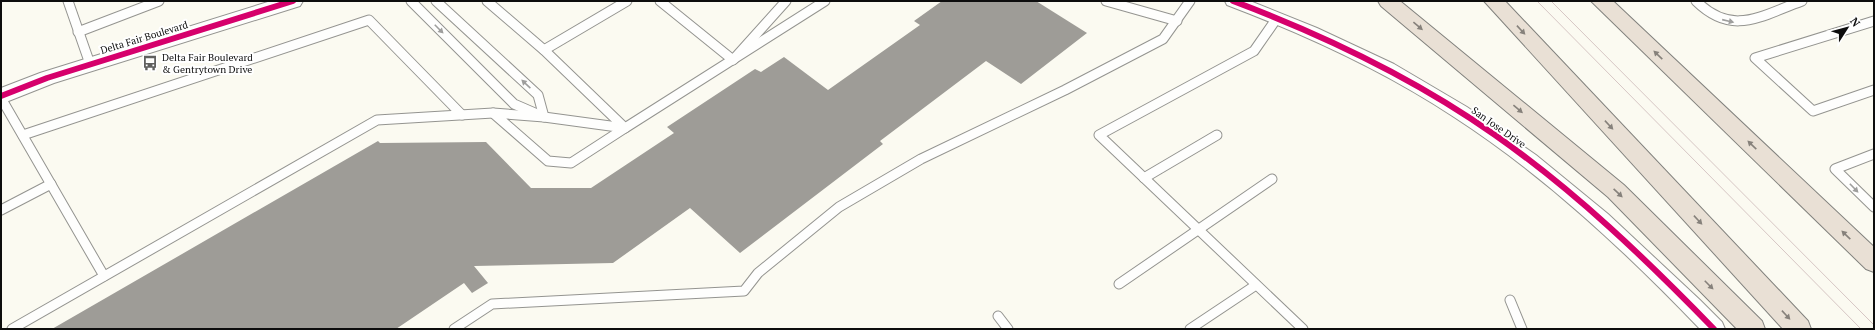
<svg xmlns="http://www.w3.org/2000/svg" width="1875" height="330" viewBox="0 0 1875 330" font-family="'PT Serif',serif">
	<rect width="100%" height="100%" fill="#fbfaf1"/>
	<path fill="#9e9c97" d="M942 1H1036L1087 33 1021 84 986 61 880 141 883 144 740 253 690 208 613 263 474 266 488 283 472 293 464 283 396 329H52L378 141 380 143 486 142 531 188H591L674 133 667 127 755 69 761 72 784 57 828 90 920 25 914 21Z"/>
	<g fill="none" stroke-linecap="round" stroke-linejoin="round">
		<g stroke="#949490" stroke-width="11">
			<g id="service">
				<path d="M68 1 90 64"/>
				<path d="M411 1 514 104 537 114"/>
				<path d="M436 1 538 95 544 117"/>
				<path d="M487 1 544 50 625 128 825 1"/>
				<path d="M660 1 733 60 786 1"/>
				<path d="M1106 1 1177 21"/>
				<path d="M1696 1C1733 37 1760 16 1802 1"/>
				<path d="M1277 18 1254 51 1099 135 1303 329"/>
				<path d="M1874 21 1755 58 1813 111 1874 90"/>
				<path d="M78 32 159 1"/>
				<path d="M544 50 627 1"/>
				<path d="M1 98 104 276"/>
				<path d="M493 113 544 117 625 128 571 163 548 161Z"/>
				<path d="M23 135 369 20 462 115"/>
				<path d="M1874 154 1835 169 1874 207"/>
				<path d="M1144 178 1217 135"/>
				<path d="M1 210 51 184"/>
				<path d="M1119 284 1272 179"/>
				<path d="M1510 300 1522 329"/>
				<path d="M998 316 1008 329"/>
				<path d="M12 329 377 120 493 113"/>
				<path d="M454 329 492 304 744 291 758 273 839 207 921 159 1065 90 1163 39 1190 1"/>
				<path d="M1190 329 1256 285"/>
			</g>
		</g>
		<g stroke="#949490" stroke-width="2">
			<path id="minor" d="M1225 1H1250L1317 28 1394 64 1467 107 1536 155 1608 214 1700 300 1722 322 1725 329H1700C1625 251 1545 176 1454 117 1383 70 1306 35 1227 5Z"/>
		</g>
		<g stroke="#949490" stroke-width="2">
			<path id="tertiary" d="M271 1H303L300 6 54 83 1 104V88L40 73Z"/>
		</g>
		<g stroke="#81817d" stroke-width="2">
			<g id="motorway">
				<path d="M1378 1H1400L1624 185 1762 321 1765 329H1737L1608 197 1381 6Z"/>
				<path d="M1484 1H1505L1808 321 1811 329H1783Z"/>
				<path d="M1591 1H1613L1874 247V272L1866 269Z"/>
			</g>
		</g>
		<use href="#service" stroke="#fefefd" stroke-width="9"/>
		<use href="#minor" fill="#fefefd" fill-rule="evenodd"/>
		<use href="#tertiary" fill="#fefefd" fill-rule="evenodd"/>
		<use href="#motorway" fill="#e9e0d5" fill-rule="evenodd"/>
		<g stroke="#d6c6c4" stroke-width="1">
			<path d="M1537 1 1861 329"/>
			<path d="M1551 1 1874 325"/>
		</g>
		<g stroke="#fff" stroke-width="8">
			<g id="cycleway">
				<path d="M1233 1C1326 36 1414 78 1495 135 1575 191 1646 259 1714 329"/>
				<path d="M1 96 47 78 293 1"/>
			</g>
		</g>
		<use href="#cycleway" stroke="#d6006c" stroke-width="6"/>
	</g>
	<defs><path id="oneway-solid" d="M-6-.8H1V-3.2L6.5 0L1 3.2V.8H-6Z"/></defs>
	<g fill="#9e9e9d">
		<use href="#oneway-solid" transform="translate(1728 21) rotate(13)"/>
		<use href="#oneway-solid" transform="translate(439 29) rotate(45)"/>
		<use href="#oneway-solid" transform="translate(526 84) rotate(-137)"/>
		<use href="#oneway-solid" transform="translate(1854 188) rotate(46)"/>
	</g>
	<g fill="#86817b">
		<use href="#oneway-solid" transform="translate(1418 26) rotate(40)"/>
		<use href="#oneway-solid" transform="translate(1521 30) rotate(47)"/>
		<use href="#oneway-solid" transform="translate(1658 55) rotate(-136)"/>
		<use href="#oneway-solid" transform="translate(1518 109) rotate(40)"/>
		<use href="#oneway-solid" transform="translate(1609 125) rotate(47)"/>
		<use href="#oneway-solid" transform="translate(1752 145) rotate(-136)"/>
		<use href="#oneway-solid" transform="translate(1618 193) rotate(43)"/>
		<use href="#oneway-solid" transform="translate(1698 220) rotate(47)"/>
		<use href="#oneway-solid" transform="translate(1846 235) rotate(-136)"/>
		<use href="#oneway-solid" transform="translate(1709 285) rotate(45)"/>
		<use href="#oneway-solid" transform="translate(1786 315) rotate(47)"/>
	</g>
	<defs>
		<g id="bus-bare" transform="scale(1.2)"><path d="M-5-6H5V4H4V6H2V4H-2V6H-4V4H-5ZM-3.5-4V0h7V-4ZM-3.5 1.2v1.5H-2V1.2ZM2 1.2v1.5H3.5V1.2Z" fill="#60605d" stroke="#fff" stroke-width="2.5" paint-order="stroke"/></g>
	</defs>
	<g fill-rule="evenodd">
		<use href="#bus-bare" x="150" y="63"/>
	</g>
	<g text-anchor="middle" stroke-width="4" stroke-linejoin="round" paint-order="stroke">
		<g font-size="10" fill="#0d0d0d" stroke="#fff">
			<text transform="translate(144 37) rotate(-17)" y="4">Delta Fair Boulevard</text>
			<text transform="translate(1499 127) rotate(35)" y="4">San Jose Drive</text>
		</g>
		<g font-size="10" fill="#0d0d0d" stroke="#fff" text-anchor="start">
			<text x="162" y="61">Delta Fair Boulevard<tspan x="162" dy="12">&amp; Gentrytown Drive</tspan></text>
		</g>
	</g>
	<rect width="1875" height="330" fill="none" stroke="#0d0d0d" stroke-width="4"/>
	<g transform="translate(1847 28) rotate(54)" stroke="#ffffff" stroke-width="3" paint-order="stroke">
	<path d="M0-3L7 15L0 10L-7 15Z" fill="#0d0d0d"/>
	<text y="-6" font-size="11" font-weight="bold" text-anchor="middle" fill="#0d0d0d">N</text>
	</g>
</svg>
